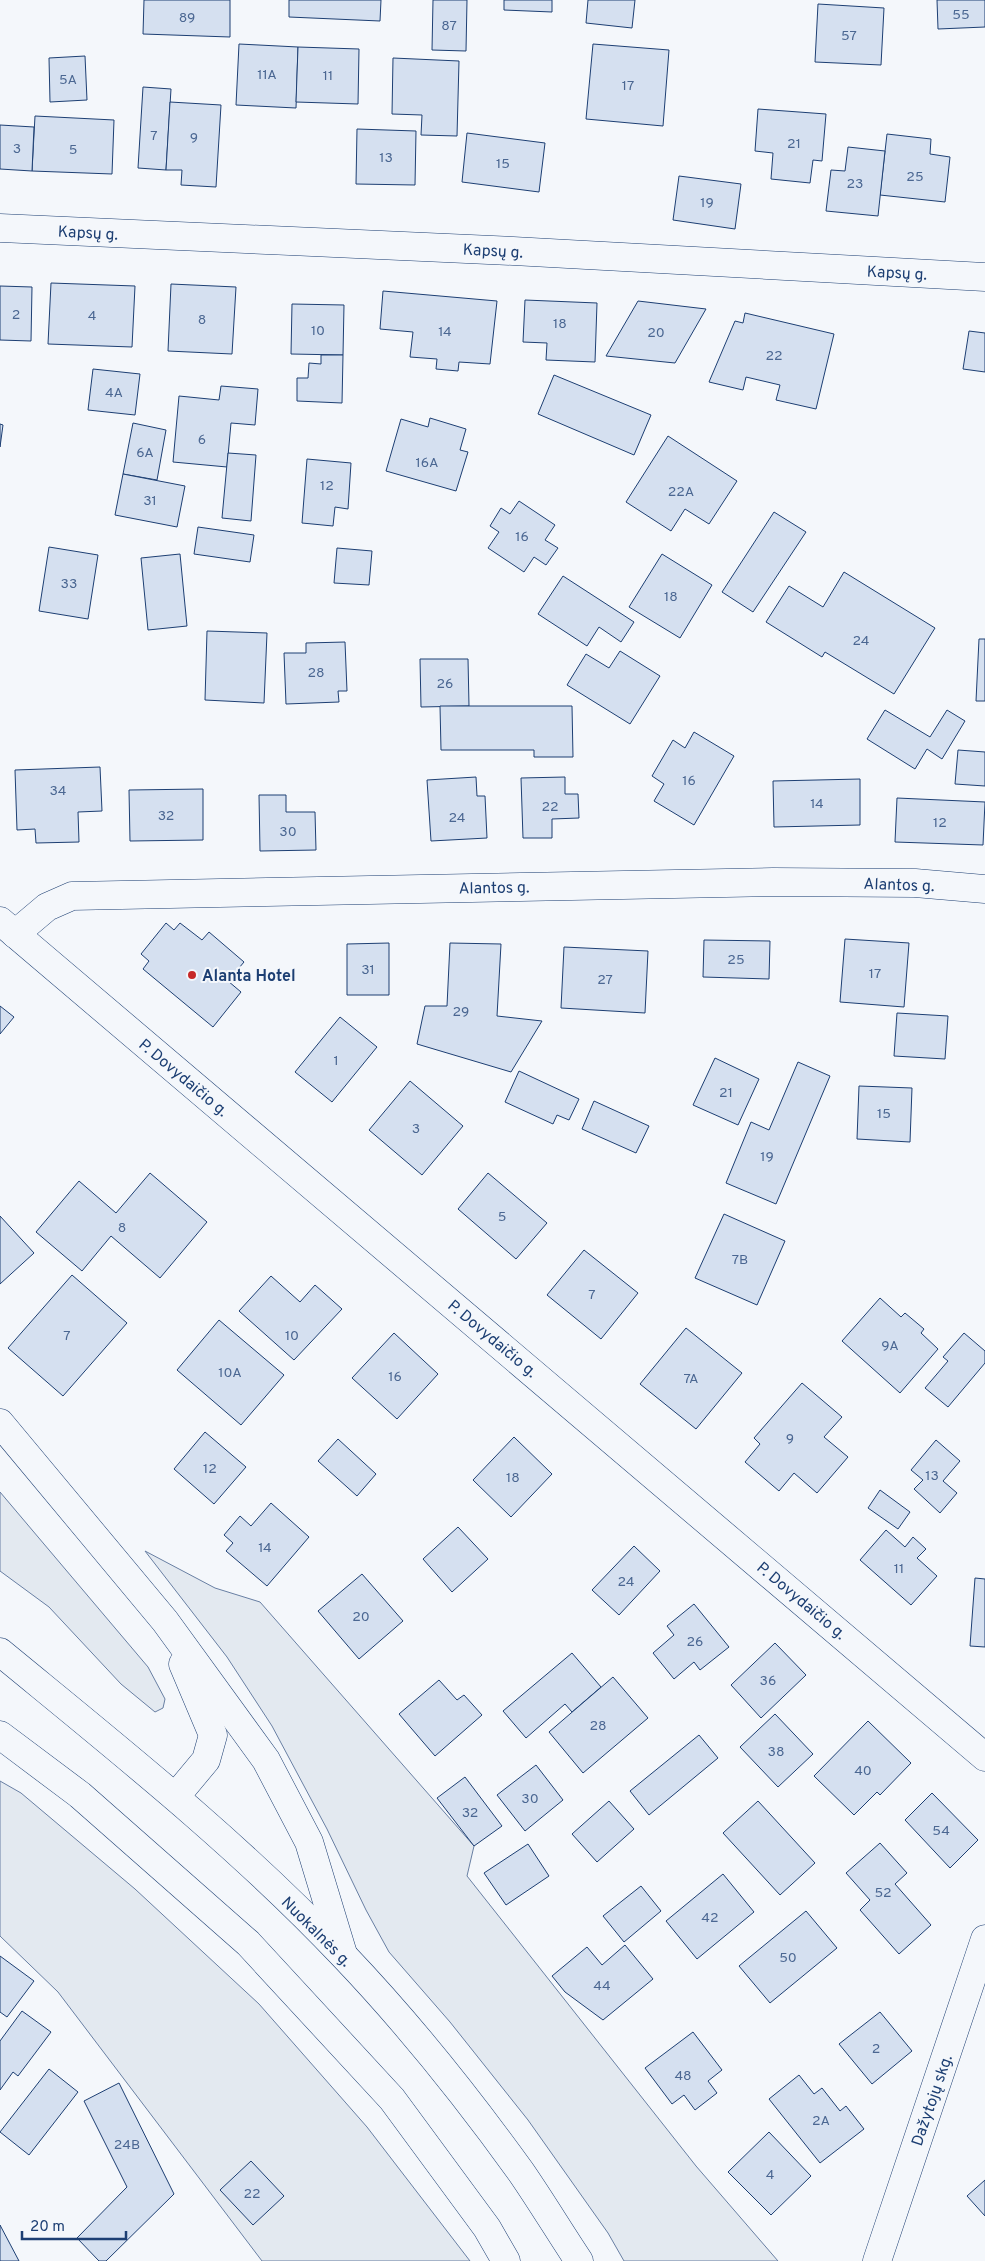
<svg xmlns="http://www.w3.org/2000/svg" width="985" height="2261" viewBox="0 0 985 2261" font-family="Overpass,sans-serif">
	<rect width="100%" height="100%" fill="#f4f7fb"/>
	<g fill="#e3e9f0" stroke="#687fa3">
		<path d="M0 1492 148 1667 165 1699 163 1708 155 1712 121 1684 49 1607 0 1571Z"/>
		<path d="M145 1551 215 1588 260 1602 474 1846 467 1876 696 2166 778 2261H624L608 2233 528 2120 450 2022 389 1952 366 1910 327 1829 272 1726 227 1657Z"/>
		<path d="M0 1781 21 1793 135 1889 259 2004 367 2127 470 2261H262L58 1992 0 1936Z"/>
	</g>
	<g fill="#d5e0f0" stroke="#1d3f73">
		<path d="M144 0H230V37L143 34Z"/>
		<path d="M289 0H381L380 21 289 17Z"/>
		<path d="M433 0H467L466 51 432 50Z"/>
		<path d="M504 0H552V12L504 10Z"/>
		<path d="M588 0H635L632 28 586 23Z"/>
		<path d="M937 0H985V27L938 29Z"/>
		<path d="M818 4 884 8 881 65 815 62Z"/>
		<path d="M239 44 298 47 296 108 236 105Z"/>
		<path d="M593 44 669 50 663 126 586 119Z"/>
		<path d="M298 47 359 49 358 104 296 102Z"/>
		<path d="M85 56 87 100 50 102 49 58Z"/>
		<path d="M393 58 459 61 457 136 421 135 422 115 392 114Z"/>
		<path d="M143 87 171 89 166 170 138 168Z"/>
		<path d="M170 102 221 105 216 187 181 185 182 170H166Z"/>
		<path d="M758 109 826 114 822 161 813 160 810 183 771 179 773 153 755 151Z"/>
		<path d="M35 116 114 120 112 174 32 171Z"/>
		<path d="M0 125 34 127 32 171 0 169Z"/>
		<path d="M357 129 416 131 415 185 356 184Z"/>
		<path d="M467 133 545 143 539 192 462 182Z"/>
		<path d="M887 134 931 139 930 154 950 157 945 202 880 195Z"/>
		<path d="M848 147 885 151 878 216 826 211 831 170 845 171Z"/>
		<path d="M679 176 741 184 735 229 673 220Z"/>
		<path d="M51 283 135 286 132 347 48 344Z"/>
		<path d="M171 284 236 287 232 354 168 351Z"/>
		<path d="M0 286 32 287 31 341 0 340Z"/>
		<path d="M383 291 497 301 490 364 459 362 458 371 436 369 437 359 410 357 413 332 380 329Z"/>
		<path d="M525 300 597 303 595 362 546 360 547 343 523 342Z"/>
		<path d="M638 301 706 309 675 363 606 356Z"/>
		<path d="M292 304 344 305 343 355 291 354Z"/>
		<path d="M745 313 834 334 816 409 776 400 780 385 746 377 743 390 709 382 735 321 743 323Z"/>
		<path d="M969 331 985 333V372L963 369Z"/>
		<path d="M321 355H343L342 403 297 401V378H308L309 363 321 364Z"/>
		<path d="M93 369 140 374 135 415 88 410Z"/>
		<path d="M554 375 651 415 634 455 538 414Z"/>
		<path d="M221 386 258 389 255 425 231 423 227 467 173 462 179 396 219 400Z"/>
		<path d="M430 418 466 429 460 450 468 452 456 491 386 471 401 419 428 427Z"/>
		<path d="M133 423 166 430 157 480 123 474Z"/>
		<path d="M0 424 3 425 0 447Z"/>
		<path d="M668 436 737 481 709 524 685 509 671 531 626 502Z"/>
		<path d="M228 453 256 455 251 521 222 518Z"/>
		<path d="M307 459 351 463 348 509 335 507 333 526 302 523Z"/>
		<path d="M123 474 185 486 177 527 115 515Z"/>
		<path d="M519 501 555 525 545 540 558 548 546 565 534 557 524 572 488 548 499 532 490 526 501 508 510 514Z"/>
		<path d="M774 512 806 532 753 612 722 592Z"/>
		<path d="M198 527 254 535 250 562 194 554Z"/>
		<path d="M49 547 98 555 88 619 39 611Z"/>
		<path d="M337 548 372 551 369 585 334 583Z"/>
		<path d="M180 554 187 626 148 630 141 558Z"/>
		<path d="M662 554 712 585 680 638 629 607Z"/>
		<path d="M844 572 935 628 894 694 825 652 822 657 766 622 789 586 823 607Z"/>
		<path d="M563 576 634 622 621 642 599 627 587 646 538 614Z"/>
		<path d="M207 631 267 633 264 703 205 700Z"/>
		<path d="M979 639H985V701H976Z"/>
		<path d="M345 642 347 691H338L339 702 286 704 284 653H306V643Z"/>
		<path d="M620 651 660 676 630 724 567 685 586 654 609 668Z"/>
		<path d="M420 659H468L469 706 421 707Z"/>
		<path d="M440 706H572L573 757H534V750H441Z"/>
		<path d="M885 710 930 737 947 710 965 721 942 759 927 749 915 769 867 739Z"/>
		<path d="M694 732 734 756 694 825 654 801 664 784 652 776 673 740 685 748Z"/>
		<path d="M958 750 985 752V786L955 784Z"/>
		<path d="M100 767 102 811 78 812 79 842 36 843 35 829 17 830 15 770Z"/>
		<path d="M476 777 477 796H485L487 838 431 841 427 780Z"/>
		<path d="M565 777V794H578L579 818 552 819V838H523L521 778Z"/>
		<path d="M860 779V825L774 827 773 781Z"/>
		<path d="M203 789V840L130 841 129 790Z"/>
		<path d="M259 795H286V812H315L316 850 260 851Z"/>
		<path d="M897 798 985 802 983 845 895 842Z"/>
		<path d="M166 923 174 930 180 923 202 940 209 932 244 962 228 981 241 992 213 1027 143 969 149 961 141 954Z"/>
		<path d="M845 939 909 943 904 1007 840 1002Z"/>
		<path d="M704 940 770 941 769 979 703 977Z"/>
		<path d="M389 943V995H347V944Z"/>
		<path d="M450 943 501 944 497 1016 542 1021 511 1072 417 1044 425 1006H447Z"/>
		<path d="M564 947 648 951 645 1013 561 1008Z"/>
		<path d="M0 1006 14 1017 0 1034Z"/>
		<path d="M897 1013 948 1016 945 1059 894 1056Z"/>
		<path d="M340 1017 377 1047 332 1102 295 1072Z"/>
		<path d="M715 1058 759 1079 738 1125 693 1105Z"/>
		<path d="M798 1062 830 1076 776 1204 726 1183 751 1122 769 1130Z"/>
		<path d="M519 1071 579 1099 569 1120 557 1115 553 1124 505 1102Z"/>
		<path d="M410 1081 463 1126 422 1175 369 1130Z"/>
		<path d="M859 1086 912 1088 910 1142 857 1139Z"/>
		<path d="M594 1101 649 1126 636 1153 582 1129Z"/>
		<path d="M150 1173 207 1222 160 1278 111 1236 82 1271 36 1232 79 1181 116 1213Z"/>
		<path d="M488 1173 547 1223 516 1259 458 1209Z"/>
		<path d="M724 1214 785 1241 757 1305 695 1278Z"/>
		<path d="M0 1216 34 1253 0 1284Z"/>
		<path d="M584 1250 638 1293 601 1339 547 1295Z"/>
		<path d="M72 1275 127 1323 63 1396 8 1348Z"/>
		<path d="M271 1276 300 1302 315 1285 342 1309 294 1360 239 1311Z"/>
		<path d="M880 1298 901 1317 905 1313 924 1329 921 1333 938 1349 900 1393 842 1341Z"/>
		<path d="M219 1320 284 1375 241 1425 177 1370Z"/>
		<path d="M686 1328 742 1373 696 1429 640 1384Z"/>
		<path d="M394 1333 438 1374 397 1419 352 1378Z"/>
		<path d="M964 1333 985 1351V1363L948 1407 925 1388 948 1361 943 1357Z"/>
		<path d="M802 1383 842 1417 824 1437 848 1457 817 1493 794 1473 779 1491 745 1462 760 1444 754 1438Z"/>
		<path d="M205 1432 246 1467 214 1504 174 1469Z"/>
		<path d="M514 1437 552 1474 511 1517 473 1480Z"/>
		<path d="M338 1439 376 1474 357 1496 318 1461Z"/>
		<path d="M936 1440 960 1461 943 1481 957 1493 940 1513 914 1489 923 1480 911 1470Z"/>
		<path d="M880 1490 910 1512 898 1529 868 1508Z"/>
		<path d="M271 1503 309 1537 267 1586 226 1551 233 1543 224 1535 240 1516 251 1526Z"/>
		<path d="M458 1527 488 1559 452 1592 423 1559Z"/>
		<path d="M886 1530 905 1547 913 1537 926 1549 917 1558 937 1576 911 1605 860 1560Z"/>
		<path d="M634 1546 660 1571 619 1615 592 1590Z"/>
		<path d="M362 1574 403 1621 359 1659 318 1611Z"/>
		<path d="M975 1578 985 1579V1647L970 1646Z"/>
		<path d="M694 1604 729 1647 700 1670 694 1662 674 1679 653 1653 674 1635 667 1626Z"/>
		<path d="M775 1643 806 1675 761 1718 731 1685Z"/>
		<path d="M572 1653 601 1687 572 1712 565 1704 526 1738 503 1711Z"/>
		<path d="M613 1677 648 1718 583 1773 549 1732Z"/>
		<path d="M439 1680 457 1700 464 1695 482 1715 435 1756 399 1714Z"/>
		<path d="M775 1714 813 1754 778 1787 740 1747Z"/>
		<path d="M868 1721 911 1763 880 1795 877 1792 854 1815 814 1776Z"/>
		<path d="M699 1735 718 1758 649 1815 630 1791Z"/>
		<path d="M536 1765 563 1800 525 1831 497 1795Z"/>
		<path d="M465 1777 502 1826 474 1846 437 1798Z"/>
		<path d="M932 1793 978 1840 950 1868 905 1820Z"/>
		<path d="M609 1801 634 1829 597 1862 572 1834Z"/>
		<path d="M758 1801 815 1863 780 1895 723 1833Z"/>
		<path d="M880 1843 907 1873 895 1884 931 1925 899 1954 860 1910 870 1900 846 1873Z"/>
		<path d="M528 1844 549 1876 506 1905 484 1873Z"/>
		<path d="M723 1874 754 1912 697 1959 666 1921Z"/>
		<path d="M641 1886 661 1911 624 1942 603 1916Z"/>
		<path d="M806 1911 837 1948 770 2003 739 1966Z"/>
		<path d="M625 1945 653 1979 603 2020 565 1992 552 1976 587 1947 602 1965Z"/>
		<path d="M0 1956 34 1981 7 2017 0 2012Z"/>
		<path d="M22 2011 51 2032 18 2076 13 2072 0 2090V2041Z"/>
		<path d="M880 2012 912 2051 872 2084 839 2044Z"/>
		<path d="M693 2032 722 2070 708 2081 717 2093 695 2110 684 2095 672 2104 645 2068Z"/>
		<path d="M49 2069 78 2092 29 2155 0 2132Z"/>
		<path d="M799 2075 814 2094 822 2088 840 2111 846 2106 864 2129 820 2163 769 2099Z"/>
		<path d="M119 2083 174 2194 106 2261H99L77 2238 127 2187 84 2101Z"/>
		<path d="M769 2132 811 2176 771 2215 728 2172Z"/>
		<path d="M251 2161 284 2196 253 2225 220 2190Z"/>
		<path d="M985 2180V2216L967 2196Z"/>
		<path d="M0 2225 19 2261H0Z"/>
	</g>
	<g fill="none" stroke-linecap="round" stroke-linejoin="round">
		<g stroke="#1d3f73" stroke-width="29">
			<g id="minor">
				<path d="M0 228 513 251 985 277"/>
				<path d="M0 921 985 1757"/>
				<path d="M15 934 47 907 72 896 773 882 915 883 985 889"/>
				<path d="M877 2261 985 1939"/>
			</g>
		</g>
		<g stroke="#1d3f73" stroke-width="29">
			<g id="primary">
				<path d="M0 1423 165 1621 266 1760 309 1842 343 1954"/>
				<path d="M0 1652C118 1749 238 1844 343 1955 407 2022 467 2097 521 2172 541 2201 559 2231 579 2261"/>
				<path d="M0 1735 80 1795 248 1943 392 2099 487 2228 506 2261"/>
				<path d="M176 1796 206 1760 213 1735 183 1664"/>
			</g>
		</g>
		<use href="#minor" stroke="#f4f7fb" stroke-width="28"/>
		<use href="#primary" stroke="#f4f7fb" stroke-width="28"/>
	</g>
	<circle fill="#c62828" stroke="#f4f7fb" stroke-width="2" cx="192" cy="975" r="5"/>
	<g text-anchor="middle" stroke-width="4" stroke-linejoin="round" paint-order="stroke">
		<g font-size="14" fill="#4b6792">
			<text x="961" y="19">55</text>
			<text x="187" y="22">89</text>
			<text x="449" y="30">87</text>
			<text x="849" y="40">57</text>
			<text x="267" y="79">11A</text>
			<text x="328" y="80">11</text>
			<text x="68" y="84">5A</text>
			<text x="628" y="90">17</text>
			<text x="154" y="140">7</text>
			<text x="194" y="142">9</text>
			<text x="794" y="148">21</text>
			<text x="17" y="153">3</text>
			<text x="73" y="154">5</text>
			<text x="386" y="162">13</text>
			<text x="503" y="168">15</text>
			<text x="915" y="181">25</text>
			<text x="855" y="188">23</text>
			<text x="707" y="207">19</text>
			<text x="16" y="319">2</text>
			<text x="92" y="320">4</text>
			<text x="202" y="324">8</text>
			<text x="560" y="328">18</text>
			<text x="318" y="335">10</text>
			<text x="445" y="336">14</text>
			<text x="656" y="337">20</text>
			<text x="774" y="360">22</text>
			<text x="114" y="397">4A</text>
			<text x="202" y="444">6</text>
			<text x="145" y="457">6A</text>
			<text x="427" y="467">16A</text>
			<text x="327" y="490">12</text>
			<text x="681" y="496">22A</text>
			<text x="150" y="505">31</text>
			<text x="522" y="541">16</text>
			<text x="69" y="588">33</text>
			<text x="671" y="601">18</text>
			<text x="861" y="645">24</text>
			<text x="316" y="677">28</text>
			<text x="445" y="688">26</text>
			<text x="689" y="785">16</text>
			<text x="58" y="795">34</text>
			<text x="817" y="808">14</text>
			<text x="550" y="811">22</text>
			<text x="166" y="820">32</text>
			<text x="457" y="822">24</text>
			<text x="940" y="827">12</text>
			<text x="288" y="836">30</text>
			<text x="736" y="964">25</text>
			<text x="368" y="974">31</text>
			<text x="875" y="978">17</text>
			<text x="605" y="984">27</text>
			<text x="461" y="1016">29</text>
			<text x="336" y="1065">1</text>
			<text x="726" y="1097">21</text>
			<text x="884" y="1118">15</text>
			<text x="416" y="1133">3</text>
			<text x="767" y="1161">19</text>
			<text x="502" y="1221">5</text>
			<text x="122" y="1232">8</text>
			<text x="740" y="1264">7B</text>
			<text x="592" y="1299">7</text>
			<text x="67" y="1340">7</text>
			<text x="292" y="1340">10</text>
			<text x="890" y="1350">9A</text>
			<text x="230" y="1377">10A</text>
			<text x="395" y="1381">16</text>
			<text x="691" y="1383">7A</text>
			<text x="790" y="1443">9</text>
			<text x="210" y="1473">12</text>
			<text x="932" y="1480">13</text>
			<text x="513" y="1482">18</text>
			<text x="265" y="1552">14</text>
			<text x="899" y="1573">11</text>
			<text x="626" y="1586">24</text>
			<text x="361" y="1621">20</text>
			<text x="695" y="1646">26</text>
			<text x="768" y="1685">36</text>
			<text x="598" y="1730">28</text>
			<text x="776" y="1756">38</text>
			<text x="863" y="1775">40</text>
			<text x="530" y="1803">30</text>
			<text x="470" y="1817">32</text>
			<text x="941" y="1835">54</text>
			<text x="883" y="1897">52</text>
			<text x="710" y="1922">42</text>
			<text x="788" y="1962">50</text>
			<text x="602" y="1990">44</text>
			<text x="876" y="2053">2</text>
			<text x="683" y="2080">48</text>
			<text x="821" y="2125">2A</text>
			<text x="127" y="2149">24B</text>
			<text x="770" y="2179">4</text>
			<text x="252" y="2198">22</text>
		</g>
		<g font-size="16" fill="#1d3f73" stroke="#f4f7fb">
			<text transform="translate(88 232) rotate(3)" y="6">Kapsų g.</text>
			<text transform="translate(493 250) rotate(3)" y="6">Kapsų g.</text>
			<text transform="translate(897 272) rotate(3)" y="6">Kapsų g.</text>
			<text transform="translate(899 884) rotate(2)" y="6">Alantos g.</text>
			<text transform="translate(494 887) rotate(-1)" y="6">Alantos g.</text>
			<text transform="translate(184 1077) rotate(40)" y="6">P. Dovydaičio g.</text>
			<text transform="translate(493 1338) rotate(40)" y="6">P. Dovydaičio g.</text>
			<text transform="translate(802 1600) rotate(40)" y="6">P. Dovydaičio g.</text>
			<text transform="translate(317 1931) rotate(45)" y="6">Nuokalnės g.</text>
			<text transform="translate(931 2100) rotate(-71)" y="6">Dažytojų skg.</text>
		</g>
		<g font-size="16" font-weight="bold" fill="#1d3f73" stroke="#f4f7fb" text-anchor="start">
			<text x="202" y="981">Alanta Hotel</text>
		</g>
	</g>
	<path d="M22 2231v8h104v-8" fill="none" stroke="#1d3f73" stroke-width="2.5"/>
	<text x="30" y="2231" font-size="15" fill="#1d3f73" stroke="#f4f7fb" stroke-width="4" paint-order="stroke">20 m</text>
</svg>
